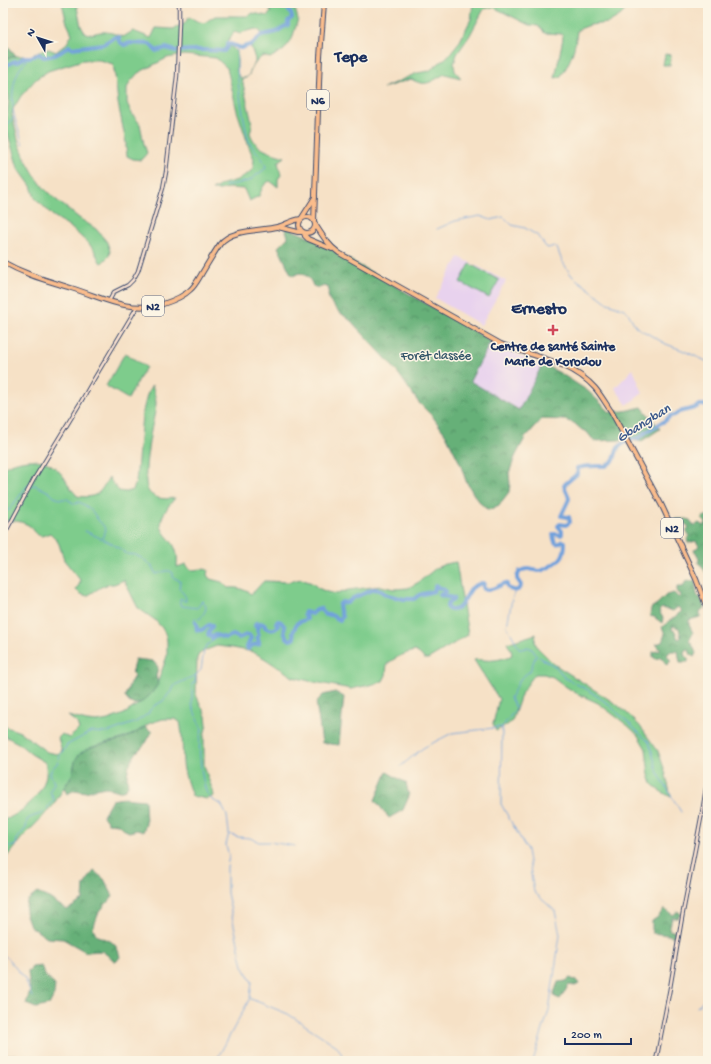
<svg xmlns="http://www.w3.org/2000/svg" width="711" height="1064" viewBox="0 0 711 1064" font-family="'Gochi Hand',sans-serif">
	<defs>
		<pattern id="forest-crowns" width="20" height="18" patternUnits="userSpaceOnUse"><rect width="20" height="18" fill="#66b078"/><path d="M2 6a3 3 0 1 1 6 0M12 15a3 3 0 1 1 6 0" fill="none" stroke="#539066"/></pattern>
		<pattern id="garden-dots" width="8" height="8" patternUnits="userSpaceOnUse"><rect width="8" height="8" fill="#7ecc8c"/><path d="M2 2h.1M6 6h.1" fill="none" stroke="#66a676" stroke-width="1.8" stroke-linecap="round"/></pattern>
	</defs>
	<rect width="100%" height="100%" fill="#fcf5e5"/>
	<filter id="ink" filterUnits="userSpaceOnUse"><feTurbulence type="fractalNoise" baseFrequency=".025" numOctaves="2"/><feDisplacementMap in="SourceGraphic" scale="8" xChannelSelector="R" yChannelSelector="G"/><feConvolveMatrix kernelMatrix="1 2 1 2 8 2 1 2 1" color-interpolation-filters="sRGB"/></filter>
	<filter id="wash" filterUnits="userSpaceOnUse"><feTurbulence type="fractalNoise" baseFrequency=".012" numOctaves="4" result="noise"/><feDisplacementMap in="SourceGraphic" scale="16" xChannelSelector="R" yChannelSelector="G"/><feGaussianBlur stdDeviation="0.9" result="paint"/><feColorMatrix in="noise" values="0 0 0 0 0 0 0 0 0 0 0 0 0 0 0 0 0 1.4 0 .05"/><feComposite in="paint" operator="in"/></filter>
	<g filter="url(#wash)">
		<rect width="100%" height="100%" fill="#f6e1c6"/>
		<g fill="#e8d2ee">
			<path d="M459 257 506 281 481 325 435 298Z"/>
			<path d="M491 341 541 367 520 410 470 381Z"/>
			<path d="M633 369 643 393 627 405 615 388Z"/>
		</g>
		<g fill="#7ecc8c" stroke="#4c7e75" fill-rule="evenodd">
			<path d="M62 3H76L81 26 85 33C94 35 93 33 101 32 108 31 116 34 123 37L133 31 151 38 156 28 173 29 184 24 189 17 197 21 204 23 215 16H248L253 13 267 16 271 12 266 3H294V5L298 19 292 39 284 50 270 58 263 56C258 59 255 63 252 68 249 74 249 78 242 79L251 119 252 127 250 133C256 150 269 152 285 157L278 162 281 175 278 179V187L270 181C263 184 262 189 259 196L249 201 244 189 228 188 220 190H212L223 184 237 180 249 173 253 168 254 159 249 147 237 111 227 68 216 58 184 55 167 58 138 73 130 82 127 88V103L132 114 140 124 144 144 147 153 141 160 133 159 127 156 126 148V143L118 103 115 76 113 64 99 60H83L48 71 35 80 21 96 13 109 12 115 19 143 26 160 34 174 44 188 54 198 79 218 96 229 107 242 110 251 109 256 102 263 100 262 94 250 89 244 69 226 52 215 35 198 31 186 18 168 7 131 3 130V121L6 120 8 107 9 96 3 87V60L16 56H30L40 51 49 49 56 52 67 43 72 34 67 23ZM256 29 261 32 262 35 252 44 251 47 255 59V63L251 68 249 75 246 78H240C233 69 240 61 236 52 234 47 229 48 227 42L234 32 241 34 243 32Z"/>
			<path d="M473 3H532C540 6 551 5 560 3H631L621 15 608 23 590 25 577 30C576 47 570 64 560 77L555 78 563 38 562 34 544 33 543 30 538 26 529 25 493 7 484 9 470 35 457 54 454 64 455 71 461 78 445 74C431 81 427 88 411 79L383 88 417 73 429 71 447 57 460 41 471 19Z"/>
			<path d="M470 264 499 280 489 298 460 282Z"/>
			<path d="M125 353 146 367 128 399 106 386Z"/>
			<path d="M152 385C153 390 156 397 156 403 156 409 154 416 153 421 150 435 141 482 149 492 155 500 167 499 175 498 172 502 168 506 166 510 152 532 172 535 176 551 178 556 177 562 177 567L186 564 190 570C196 570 202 568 208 570L207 575 210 579 222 582 228 588C238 587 243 589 251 594 256 591 259 585 264 581L288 582 301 579 312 583 318 588 327 592 337 594 348 590 381 586 394 589 408 588 419 582 436 568 445 564 456 562 468 635 428 659H424L421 655 415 651C405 653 396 657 387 664L386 675 383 681 374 684 351 689 309 681 293 677 264 658 253 652 233 648 217 646 206 650 199 654 197 658 196 695 206 716 207 724 204 736V765L208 778 213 791 214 796 207 799 192 796C188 785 184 774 183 763 182 749 183 736 180 722L175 719H163L150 723 134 734 119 740 105 743 74 765 73 773 52 807 21 839 5 859 3 864V820C19 816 41 796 45 779 47 774 46 769 46 763L31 754 18 743 3 735V726L12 729 20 732 47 752 57 754 62 751 58 738 62 734 69 738 74 734 79 729 77 723 68 716 87 721 97 722 108 720 124 714 140 703 150 695 156 687 167 656V641L166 635 162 628 155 620 138 608 124 580 114 584H109L101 587 87 596 81 594 76 590 81 581 64 560 59 544 56 539 50 533C47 534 43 536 41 536 36 535 34 530 31 527 24 521 12 520 3 521V468C16 460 35 457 48 463 54 466 59 471 63 476 66 479 67 483 69 486 72 490 75 493 77 496 97 499 100 493 109 477L113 484 119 491 126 492 133 490 136 482 142 415 147 395Z"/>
			<path d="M536 634 535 642 537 647 554 664 616 704 628 714 639 725 658 751 665 771 671 797 660 791 652 784 649 775 646 749 637 734 627 725 598 703 576 693 565 686 553 677 544 674H535L522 692 512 721 507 725 496 731 493 724 499 699 474 660C479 659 480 660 484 660 492 661 505 659 512 655L511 650 507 643Z"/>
		</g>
		<g fill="url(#forest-crowns)" stroke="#40706b" fill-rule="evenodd">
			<path d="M7 45 14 53 16 56 3 60V47Z"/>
			<path d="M285 227 323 243 331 249 491 341 470 381 519 410 541 367 545 365 560 373 588 391 610 412 624 411 642 407 660 429 642 441 620 440 594 441 587 432 582 430 574 423 564 420 542 419 525 438 515 457 509 473 510 484 509 492 499 505 489 510 484 507 474 495 466 481 460 463 446 435 433 417 419 403 398 373 389 362 351 321 338 311 330 302 328 295 329 288 324 286 319 288 313 286C310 278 307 275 299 273L293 276 291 274 278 247 288 237Z"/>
			<path d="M708 515V550L706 556 708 557V572L706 573 701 565 698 563 699 559 694 550 699 546 696 541 688 543 687 539 690 536 686 531 689 527 683 522 674 523V519H688L694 526 699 523 704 526 706 523 701 518Z"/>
			<path d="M686 581H695L697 595 702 600 704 608 700 611V617L689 620V625L693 633 689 641C693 644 694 649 696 653L694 657 691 655 689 650 686 649 684 655 688 658V662H680L678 651H671L667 655 671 661 667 665 661 657 656 659 653 657V652L661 650 656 644 662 642 665 634 662 627 682 611 678 607 673 611 662 608 659 611 663 618 662 623 654 617 650 616 651 608 657 604 666 595 674 593 679 598 681 594 677 593V587H683ZM673 626 679 628 681 638 678 639 675 631 672 630Z"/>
			<path d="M135 659 153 661 158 667 156 676 158 684C153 692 140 710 129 702 128 701 125 697 125 696L130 683 134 676 132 670Z"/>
			<path d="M335 692 344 697 339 745 322 743 316 702 323 695Z"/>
			<path d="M145 727 152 732 146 743 136 753 129 765 127 775 128 786 123 791H119L106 787 95 789 86 792 75 790 67 794 64 788C67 783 72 777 73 772 74 767 74 762 77 757 84 746 109 743 120 740 129 737 137 732 145 727Z"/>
			<path d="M387 772 406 783 409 796 403 810 389 818 375 800Z"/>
			<path d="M123 798 145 800 146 824 143 832 137 830 129 832 123 829 118 824 108 823 103 816 112 800Z"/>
			<path d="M94 871 104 879 113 896 99 912 93 928 97 936C111 940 117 943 120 957L116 962 102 951 86 952 63 939 47 938 30 926 25 912 27 901 37 893 49 898 67 910 83 900 84 885Z"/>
			<path d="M664 909 673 915 678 911 681 914 678 918H672L669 930 676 932 675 937 668 935 652 933V921L658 917Z"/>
			<path d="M41 966 46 977 55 985 54 995 49 1005 36 1008 26 1004 30 991 28 972 32 967Z"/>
			<path d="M570 978 577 981 579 984 575 986 569 985C565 990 564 995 560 999L555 997 554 993 558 982 566 981Z"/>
			<path d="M8 1055H17L21 1061H3V1058Z"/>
		</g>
		<path fill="url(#garden-dots)" stroke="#4c7e75" d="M665 54 671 55 670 65H663Z"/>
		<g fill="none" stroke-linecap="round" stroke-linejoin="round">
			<g stroke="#71a1db" stroke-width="1">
				<path d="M13 107C12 95 13 81 19 70 22 65 26 63 27 57"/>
				<path d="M13 109C15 122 20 133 23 145"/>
				<path d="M3 127 8 124 14 117"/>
				<path d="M225 186 249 181 266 168C264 156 252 150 248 139 246 131 245 123 243 114 239 92 236 69 237 46"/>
				<path d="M437 229 455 221 480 216 491 220 503 217 505 218 512 225 525 228 538 236 546 247 548 248 554 246 557 248 562 261 572 276 608 303 624 309 627 311 636 327 666 344 682 350 708 362"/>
				<path d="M3 512 9 510 27 486 35 485 49 492 54 497 60 499H67L75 504 79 502C90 508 91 509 98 520 101 523 104 526 106 530L102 538"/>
				<path d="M85 531 113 544 127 554 136 555 143 559 151 565 156 574C162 573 168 568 173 573V577L180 581 179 589C183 593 186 595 186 601H184L181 598 180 599V604L182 606 197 608 199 606 201 602 202 601C210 608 204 612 200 619L195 618 194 621 196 622"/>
				<path d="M515 591 512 599 507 626 519 648 522 649 528 647 532 649 536 655 556 667 565 678 588 690 607 703 649 742 658 773 681 812"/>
				<path d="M196 675 195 682 192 684V705L198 721 202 729C202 732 200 735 200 738 198 749 202 786 208 795 211 800 216 802 221 804L227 816 229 833 226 845 229 856 227 867V893L243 966 252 982 250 998 216 1061"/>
				<path d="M516 708 510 698 521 678 530 671 536 655"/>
				<path d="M515 710 502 727 501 804 527 850 534 892 555 911 560 935 549 1010 533 1061"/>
				<path d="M401 766 423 748 452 733 502 727"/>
				<path d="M229 834 238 837 250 838 259 842H269L295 846"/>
				<path d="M3 844H5L10 847 16 845 17 839 26 828 27 820C32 815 40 816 45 811 49 807 49 804 54 800L50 791 54 783 50 773 52 769 58 762 60 755 67 745 91 732 106 733 136 722 149 713V711L154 706 163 701 172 690 175 685 196 675 201 670 204 650 206 646 212 641 213 637"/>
				<path d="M3 954 9 960 25 979 32 997"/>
				<path d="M251 999 288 1014 337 1046 344 1058 348 1061"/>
				<path d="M697 1007 703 1000 708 996"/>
			</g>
			<g stroke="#71a1db" stroke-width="4">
				<path d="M180 51C195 49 210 50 224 51L227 47V44H230L241 48 252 44 262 35 277 32 282 28 288 25V21L292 18 291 14 288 9 290 3"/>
				<path d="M3 63 7 65 15 61 17 62 25 57H31L39 54 44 57 55 55 61 52 69 46 72 48 103 44 115 37H119V41L124 45 130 43 150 44 156 51 166 48 176 51"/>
				<path d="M196 623 197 630C203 632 204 627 209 625L212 626 208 634 212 638 215 635 226 638 233 635 239 638 246 635H249L251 638 247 647 248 649 253 645 259 644V641L257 638 259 635 257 630 259 627 255 626 256 623 258 624 261 623 265 625V627C269 630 275 631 278 626L276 623 278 621 281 622 285 627C283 632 286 638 290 640L293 639 294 638 293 632 297 623 307 619 304 614 305 612 312 614 317 609 320 608 325 615H331L340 620 342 617 340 611 339 605 342 602 347 603 353 598 374 589 379 590 387 595 404 599H414L419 595 434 591 435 589V586L443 589 445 591 444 594H441L440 595C445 598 449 596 453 598V600L448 603 447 606 448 609C462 615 465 594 473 587 476 585 479 584 482 583H484L483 587 484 589C493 591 497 586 505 583L507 584V587C511 590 513 591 518 590L521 585 517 579V577L520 571C530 567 530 570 539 571 544 571 558 562 561 558 564 554 565 546 565 542L562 541C555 547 554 541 553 534H556L561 535 562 534V531L558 526 560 524 566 525 570 522 569 517 561 516 569 499 568 495 564 486 565 484 577 474 578 472 577 468C587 465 596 466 606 466L614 460 617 449 620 446 628 440 639 438 646 432 656 427 659 424 665 421 670 416 675 415 679 412 695 408 700 405H708"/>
			</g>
		</g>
	</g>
	<g filter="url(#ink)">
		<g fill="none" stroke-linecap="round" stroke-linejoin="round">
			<g stroke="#3c4a6e" stroke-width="4.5">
				<g id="secondary">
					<path d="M109 301 114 292 128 285 133 280 138 271 163 188 166 172 177 76 179 23V3"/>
					<path d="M3 537 34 479 79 405 91 384 137 307"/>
					<path d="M656 1061 670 988 683 912 702 813 708 776"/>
				</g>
			</g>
			<g stroke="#3c4a6e" stroke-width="6">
				<g id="highway">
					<circle cx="307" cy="225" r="8"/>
					<path d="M314 221 320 57 324 3"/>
					<path d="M315 224C322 235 328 245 339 253L501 344C533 357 571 361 595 388 601 395 606 404 611 411L662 506 696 579 708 611"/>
					<path d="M278 227 298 232H302"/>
					<path d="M304 233 305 236 308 239 332 249"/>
					<path d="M3 262C26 275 46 280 71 288 104 298 127 313 163 304 172 301 183 297 190 290 195 286 199 278 202 273 208 263 214 253 220 244 231 229 260 231 277 227 285 225 292 220 301 219L315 197"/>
				</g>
			</g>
			<use href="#secondary" stroke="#fde4d1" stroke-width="2.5"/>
			<use href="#highway" stroke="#fabc8b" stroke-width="4"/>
		</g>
	</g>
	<path fill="#d1495b" stroke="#fcf5e5" stroke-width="1.5" d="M551 324h4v4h4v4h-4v4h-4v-4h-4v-4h4z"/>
	<g text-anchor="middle" stroke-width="3" stroke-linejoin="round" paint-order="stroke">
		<g fill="#fcf5e5" stroke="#5e6a86" stroke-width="1">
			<rect x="307" y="90" width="22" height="20" rx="3"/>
			<rect x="142" y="296" width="22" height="20" rx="3"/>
			<rect x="661" y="518" width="22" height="20" rx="3"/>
		</g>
		<g font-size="12" font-weight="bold" fill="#1b2f5e">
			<text x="318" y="104">N6</text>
			<text x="153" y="310">N2</text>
			<text x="672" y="532">N2</text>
		</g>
		<g font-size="13" font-weight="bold" fill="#1b2f5e" stroke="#fcf5e5">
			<text x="553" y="350">Centre de santé Sainte<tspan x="553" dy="15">Marie de Korodou</tspan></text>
		</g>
		<g font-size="13" fill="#34566a" stroke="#fcf5e5">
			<text x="436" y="359">Forêt classée</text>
		</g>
		<g font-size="14" font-style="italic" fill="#39578a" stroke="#fcf5e5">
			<text transform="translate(643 422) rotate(-32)" y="5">Gbangban</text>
		</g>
		<g font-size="17" font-weight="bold" fill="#1b2f5e" stroke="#fcf5e5">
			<text x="351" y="61">Tepe</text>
			<text x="539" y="313">Ernesto</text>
		</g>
	</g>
	<rect width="711" height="1064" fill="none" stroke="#fcf5e5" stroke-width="16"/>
	<g transform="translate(38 38) rotate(309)" stroke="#fcf5e5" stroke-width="3" paint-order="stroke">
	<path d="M0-3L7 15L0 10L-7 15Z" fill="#1b2f5e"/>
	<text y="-6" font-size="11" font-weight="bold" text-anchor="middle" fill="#1b2f5e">N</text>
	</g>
	<path d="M565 1038v6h66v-6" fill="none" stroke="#1b2f5e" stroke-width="2"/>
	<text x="571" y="1038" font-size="12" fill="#1b2f5e" stroke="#fcf5e5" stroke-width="3" paint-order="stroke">200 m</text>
</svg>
